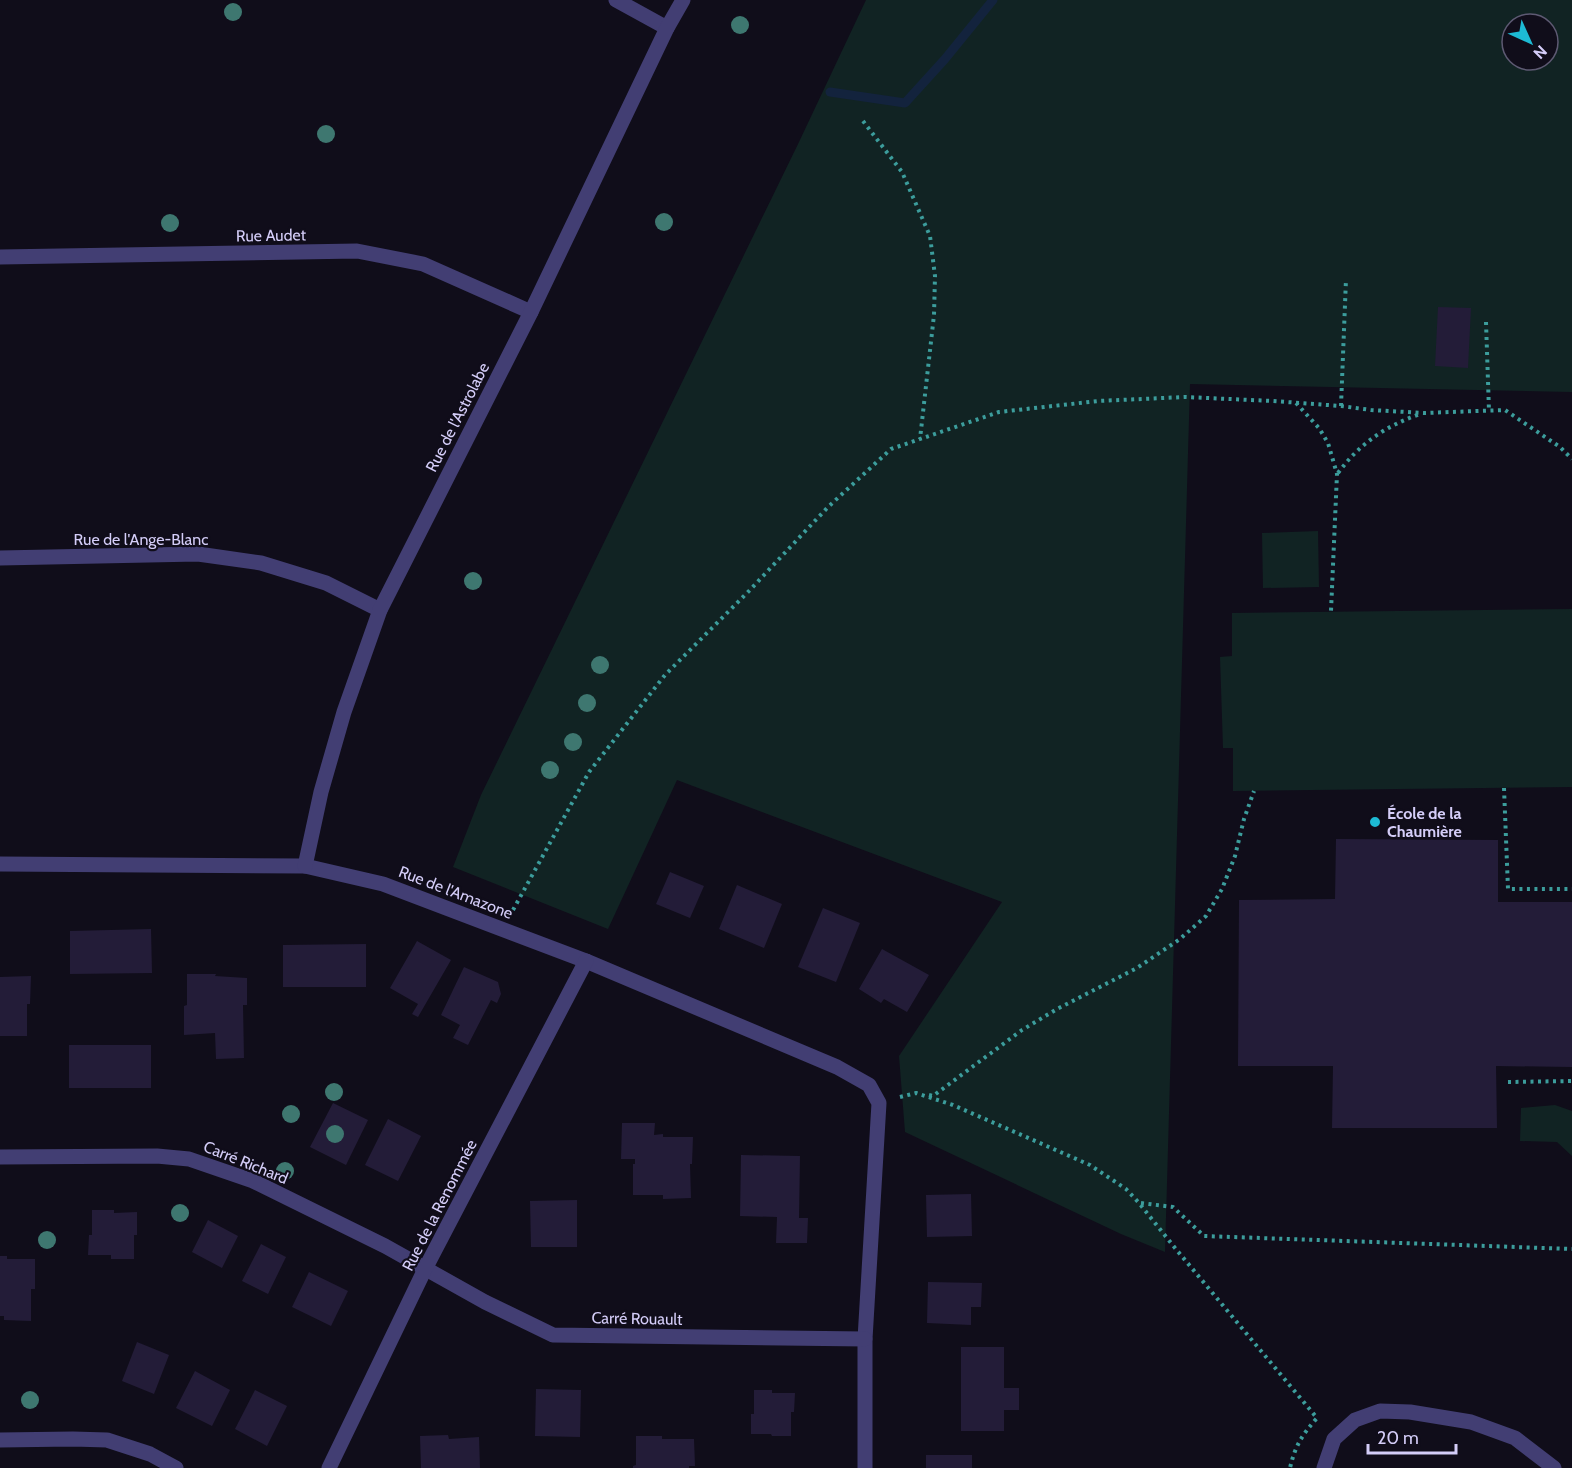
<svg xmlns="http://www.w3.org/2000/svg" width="1572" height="1468" viewBox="0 0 1572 1468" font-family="Cabin,sans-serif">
	<rect width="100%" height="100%" fill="#100d1a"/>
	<g fill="#112323" fill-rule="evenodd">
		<path d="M866 0H1572V392L1190 384 1165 1252 1121 1234 905 1132 899 1056 1002 902 677 780 608 929 453 867 481 795 799 142ZM1512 24H1548V60H1512Z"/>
		<path d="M1318 531 1319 587 1263 588 1262 533Z"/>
		<path d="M1572 609V787L1233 791V748H1223L1220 657 1232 656V613Z"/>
		<path d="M1555 1105 1572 1111V1156L1557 1142 1520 1141 1521 1108Z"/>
	</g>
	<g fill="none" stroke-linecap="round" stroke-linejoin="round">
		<path stroke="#13233d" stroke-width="9" d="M830 92 905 103 945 59 993 0"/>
	</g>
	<g fill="#231c38">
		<path d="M1438 307 1471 308 1468 368 1435 366Z"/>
		<path d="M1336 839 1498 840V902H1572V1067L1496 1066 1497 1128H1332L1333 1066H1238L1239 900 1335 899Z"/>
		<path d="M670 872 704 886 690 918 656 904Z"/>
		<path d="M737 885 782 904 764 948 719 929Z"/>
		<path d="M823 908 860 923 836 982 798 967Z"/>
		<path d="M151 929 152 973 70 974V931Z"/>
		<path d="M417 941 451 960 418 1017 412 1014 418 1004 390 988Z"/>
		<path d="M366 944V987H283V945Z"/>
		<path d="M882 949 929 975 907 1012 884 999 881 1003 859 989Z"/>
		<path d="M464 967 498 982 501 994 497 1003 491 1000 468 1045 453 1038 460 1025 441 1015Z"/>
		<path d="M187 974H216L215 976 247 978V1005H243L244 1058 216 1059 215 1033 184 1035V1006L187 1005Z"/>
		<path d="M31 976 30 1004H27V1036H0V977Z"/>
		<rect x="69" y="1045" width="82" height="43"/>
		<path d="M333 1103 368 1120 346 1165 310 1147Z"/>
		<path d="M388 1119 421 1136 398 1181 365 1165Z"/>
		<path d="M622 1123H655L654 1135 663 1134V1137H693L692 1164H690L691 1198 663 1199V1195H633V1164H635V1159H621Z"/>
		<path d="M741 1155 800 1156 799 1218H808L807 1243H776L777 1217 740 1216Z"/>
		<path d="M971 1194 972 1236 927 1237 926 1195Z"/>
		<path d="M577 1200V1247H531L530 1201Z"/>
		<path d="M92 1210H114V1213L137 1212V1235H134V1259H111V1255H88L89 1235H92Z"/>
		<path d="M208 1220 238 1236 222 1268 192 1252Z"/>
		<path d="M261 1244 286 1257 268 1294 242 1281Z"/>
		<path d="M0 1256H7V1259H35V1289H31V1321L4 1320V1316H0Z"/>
		<path d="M309 1272 348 1291 331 1326 292 1307Z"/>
		<path d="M928 1282 982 1283 981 1307H971V1325L927 1323Z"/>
		<path d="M137 1342 169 1355 154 1394 122 1381Z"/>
		<path d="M961 1347H1004V1388H1019V1410H1004V1431H961Z"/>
		<path d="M195 1371 230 1390 212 1426 176 1408Z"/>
		<path d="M536 1389 581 1390 580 1437 535 1436Z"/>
		<path d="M255 1390 287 1406 267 1446 235 1429Z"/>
		<path d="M754 1390H772V1393H795L794 1412H791V1436H772L771 1434H751V1414H754Z"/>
		<path d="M448 1435 449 1439 479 1437 480 1468H421L420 1436Z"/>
		<path d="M636 1436H662V1439H694L695 1466H689V1468H633V1466L636 1465Z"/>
		<rect x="926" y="1455" width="46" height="13"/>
	</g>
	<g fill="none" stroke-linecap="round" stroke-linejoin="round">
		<g stroke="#3c9d9c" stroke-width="4" stroke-dasharray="3 4.5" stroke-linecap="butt">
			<path d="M863 121 902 172 930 236 935 276 934 315 920 439"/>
			<path d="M1486 322 1489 411"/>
			<path d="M1296 403 1319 428 1328 443 1337 474 1331 611"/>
			<path d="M1341 406 1346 279"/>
			<path d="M1338 473C1360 443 1386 426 1420 414"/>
			<path d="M1504 788 1508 889H1572"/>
			<path d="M513 910 589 772 665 675 748 592 828 507 891 449 999 412 1098 401 1185 397 1273 401 1341 406 1371 410 1424 413 1505 410 1560 447 1572 459"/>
			<path d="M1508 1082 1572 1081"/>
			<path d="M929 1095 933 1096 1022 1030 1057 1009 1137 968 1180 939 1206 916 1222 889 1235 856 1244 819 1254 791"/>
			<path d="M900 1097 916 1093 953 1105 1090 1165 1126 1189 1139 1203 1175 1248 1317 1418C1302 1435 1295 1446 1290 1468"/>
			<path d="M1141 1203 1173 1207 1204 1236 1572 1249"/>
		</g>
		<g stroke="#423e73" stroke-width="15">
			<path d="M616 0 667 28"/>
			<path d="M0 257 357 251 423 264 531 312"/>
			<path d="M0 558 198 554 261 563 326 583 380 610"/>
			<path d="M0 864 305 866 383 884 586 961 837 1067 869 1085 879 1103 865 1339V1468"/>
			<path d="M305 866 321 792 344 712 380 610 531 312 667 28 683 0"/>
			<path d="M0 1157 157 1156 189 1159 253 1181 385 1246 485 1302 553 1335 865 1339"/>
			<path d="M0 1440 73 1439 107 1440 150 1454 176 1468"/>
			<path d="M329 1468 425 1269 586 961"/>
			<path d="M1324 1468 1334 1439 1355 1420 1380 1411 1410 1412 1471 1422 1515 1438 1554 1468"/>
		</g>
	</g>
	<g fill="#3e7770">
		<circle cx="233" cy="12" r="9"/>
		<circle cx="740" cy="25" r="9"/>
		<circle cx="326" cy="134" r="9"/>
		<circle cx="664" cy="222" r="9"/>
		<circle cx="170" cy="223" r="9"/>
		<circle cx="473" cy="581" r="9"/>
		<circle cx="600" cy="665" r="9"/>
		<circle cx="587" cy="703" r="9"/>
		<circle cx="573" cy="742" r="9"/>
		<circle cx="550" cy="770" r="9"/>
		<circle cx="334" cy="1092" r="9"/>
		<circle cx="291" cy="1114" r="9"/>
		<circle cx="335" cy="1134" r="9"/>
		<circle cx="285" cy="1171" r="9"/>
		<circle cx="180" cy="1213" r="9"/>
		<circle cx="47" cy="1240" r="9"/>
		<circle cx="30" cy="1400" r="9"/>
	</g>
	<circle fill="#1dbad4" stroke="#100d1a" stroke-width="2" cx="1375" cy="822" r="6"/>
	<g text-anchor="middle" stroke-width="4.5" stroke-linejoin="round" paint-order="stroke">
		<g font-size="16" fill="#d4cdf8" stroke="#100d1a">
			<text transform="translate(271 235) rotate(-1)" y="6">Rue Audet</text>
			<text transform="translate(457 417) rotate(-63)" y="6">Rue de l'Astrolabe</text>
			<text x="141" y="545">Rue de l'Ange-Blanc</text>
			<text transform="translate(456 892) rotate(21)" y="6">Rue de l'Amazone</text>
			<text transform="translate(246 1162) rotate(22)" y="6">Carré Richard</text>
			<text transform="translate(439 1205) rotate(-63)" y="6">Rue de la Renommée</text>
			<text transform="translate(637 1318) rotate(1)" y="6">Carré Rouault</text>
		</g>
		<g font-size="16" font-weight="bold" fill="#d4cdf8" stroke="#100d1a" text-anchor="start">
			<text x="1387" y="819">École de la<tspan x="1387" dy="18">Chaumière</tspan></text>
		</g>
	</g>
	<g transform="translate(1530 42) rotate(135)"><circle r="28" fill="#100d1a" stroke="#5e5a73" stroke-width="1.5"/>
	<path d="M0-4.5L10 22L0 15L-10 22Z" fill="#1dbad4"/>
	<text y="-9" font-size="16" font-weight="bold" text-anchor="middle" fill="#d4cdf8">N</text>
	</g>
	<path d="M1368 1444v9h88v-9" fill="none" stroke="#d4cdf8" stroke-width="3"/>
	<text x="1377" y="1444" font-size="18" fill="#d4cdf8" stroke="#100d1a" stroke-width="4.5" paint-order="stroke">20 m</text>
</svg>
